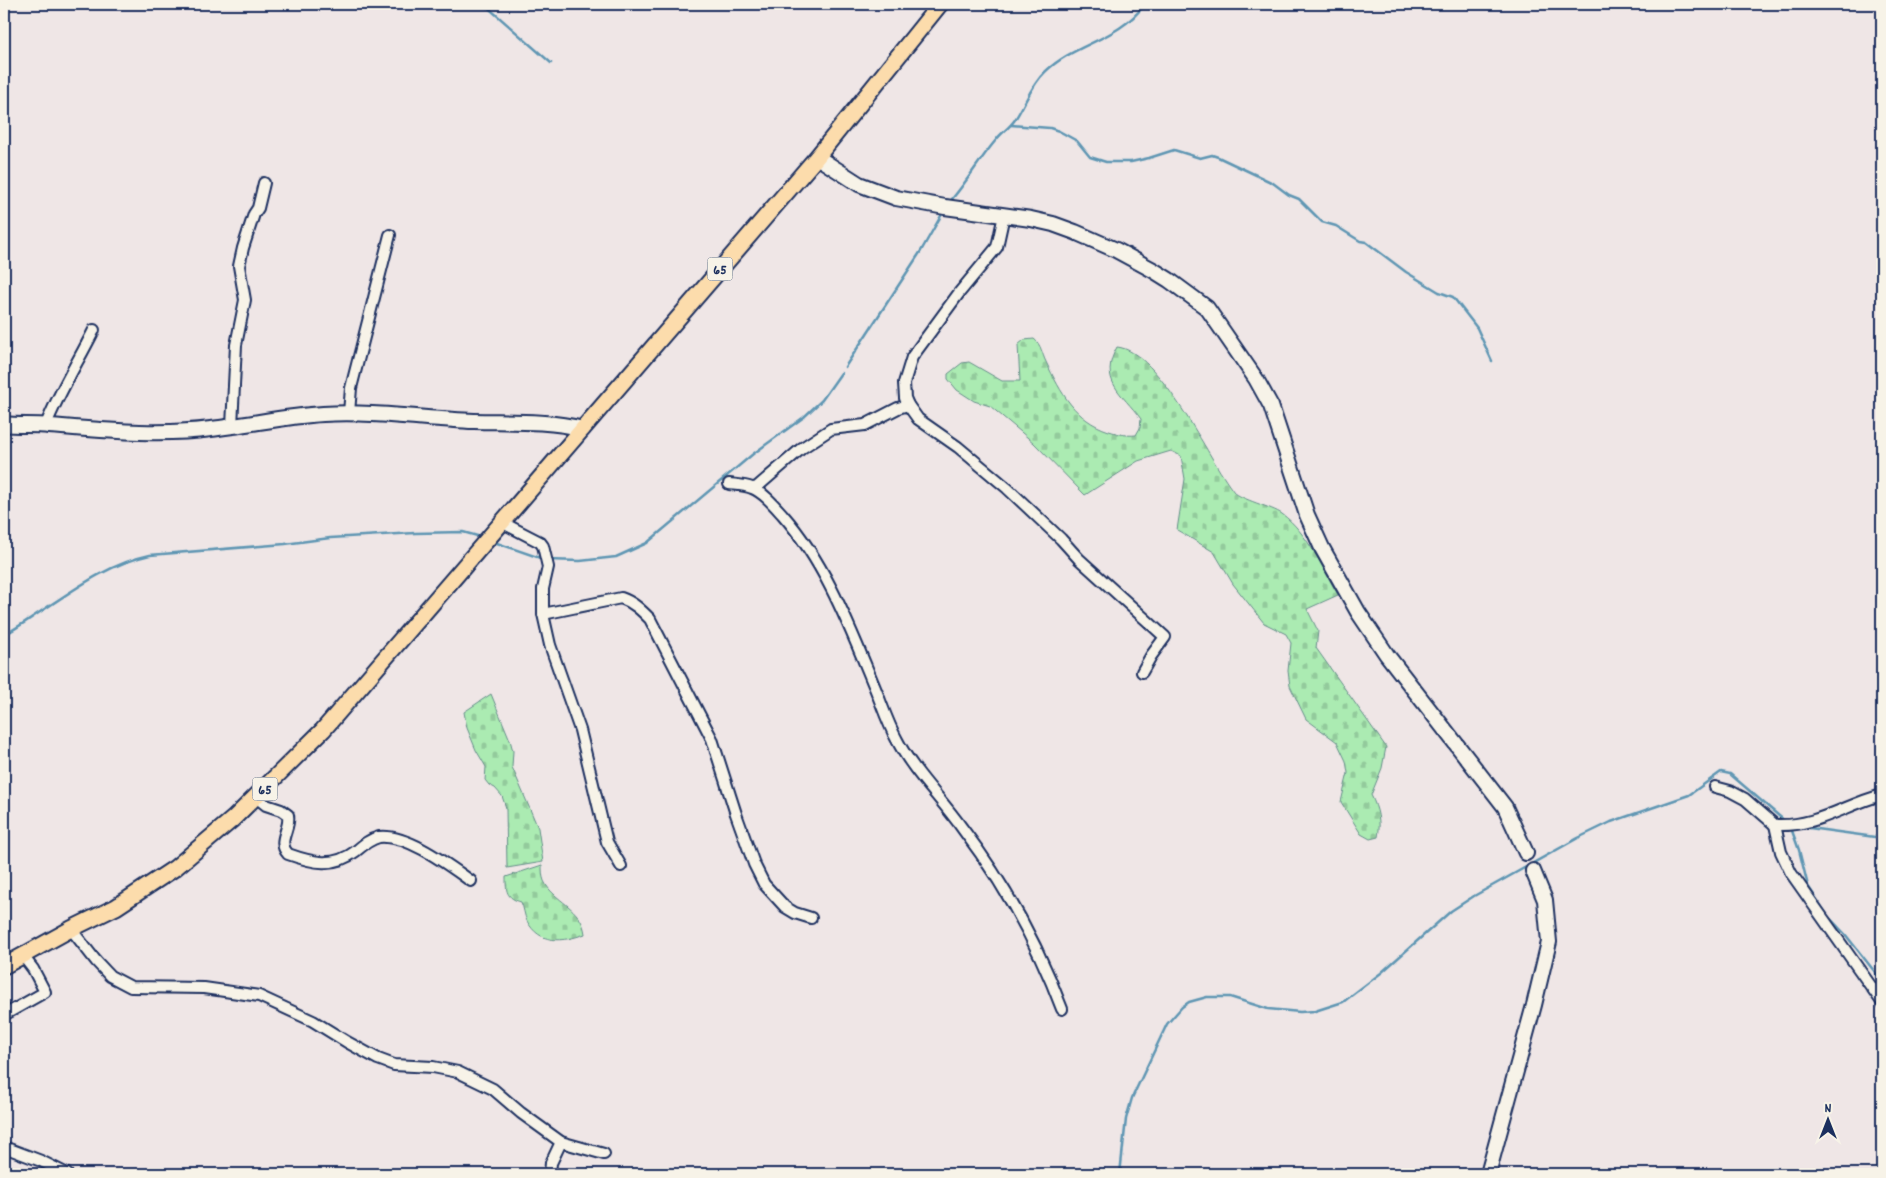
<svg xmlns="http://www.w3.org/2000/svg" width="1886" height="1178" viewBox="0 0 1886 1178" font-family="Dekko,sans-serif">
	<defs>
		<pattern id="cemetery-stones" width="16" height="16" patternUnits="userSpaceOnUse" patternTransform="scale(1.25)"><rect width="16" height="16" fill="#abebb2"/><path d="M2 7V4a2 2 0 0 1 4 0v3zM10 15v-3a2 2 0 0 1 4 0v3z" fill="#93ca9c"/></pattern>
	</defs>
	<rect width="100%" height="100%" fill="#efe6e6"/>
	<filter id="ink" filterUnits="userSpaceOnUse"><feTurbulence type="fractalNoise" baseFrequency=".02" numOctaves="2"/><feDisplacementMap in="SourceGraphic" scale="10" xChannelSelector="R" yChannelSelector="G"/><feConvolveMatrix kernelMatrix="1 2 1 2 8 2 1 2 1" color-interpolation-filters="sRGB"/></filter>
	<g filter="url(#ink)">
		<g fill="url(#cemetery-stones)" stroke="#638d88">
			<path d="M1034 339C1041 344 1042 354 1046 362 1061 393 1075 420 1109 431 1119 434 1126 436 1136 435L1140 428 1141 419C1122 393 1098 381 1117 347 1160 351 1208 459 1234 492 1240 499 1272 507 1282 514 1307 532 1323 569 1338 595L1307 609 1318 631 1316 648 1386 747 1382 768 1371 795C1378 809 1381 822 1378 837L1370 839 1361 834 1341 802 1348 773 1346 761 1337 742 1306 719 1290 686 1288 671 1291 643 1286 634 1264 623 1233 584 1214 552 1177 530 1185 479 1181 456 1171 451 1138 461 1085 495 1034 443 990 406 974 401 957 390 948 379V374L962 363 969 362 1002 381H1020L1018 345 1024 340Z"/>
			<path d="M491 694 510 740 513 751 512 767 538 828 543 862 507 868 506 808 502 796 495 788 489 785 485 780 486 767 476 750 467 728 464 712Z"/>
			<path d="M542 865C542 870 542 876 544 881 553 901 582 907 585 934 563 942 540 945 527 921 524 915 524 908 521 902 506 898 506 891 506 877Z"/>
		</g>
		<g fill="none" stroke-linecap="round" stroke-linejoin="round">
			<g stroke="#5f96b3" stroke-width="2.5">
				<path d="M484 4 551 63"/>
				<path d="M1011 125 1050 128 1059 131 1077 141 1090 157 1106 162H1131L1149 158 1174 150 1200 158 1212 155 1218 157 1273 183 1289 195 1299 199 1322 222 1336 226 1360 241 1366 242 1406 272 1439 292 1453 297 1477 328 1492 361"/>
				<path d="M952 199C968 180 980 159 996 140 1001 133 1009 128 1014 121 1025 105 1031 85 1045 72 1076 42 1118 41 1145 4"/>
				<path d="M845 367 921 251 942 214"/>
				<path d="M494 542 543 559"/>
				<path d="M548 560 580 561 616 557 647 543 753 454 804 417 822 400 841 373"/>
				<path d="M4 635C17 628 28 620 40 612 75 589 108 564 150 555L285 544 330 538 415 533 463 532 481 537"/>
				<path d="M1802 827 1882 838"/>
				<path d="M1791 828 1799 850 1808 886 1827 915 1845 934 1882 981"/>
				<path d="M1120 1174 1126 1119 1132 1098 1167 1024 1182 1007 1189 1002 1207 997H1230L1268 1009 1300 1012 1315 1011 1343 1002 1381 973 1451 911 1474 896 1578 838 1611 822 1689 795 1721 772 1730 774 1786 822"/>
			</g>
			<g stroke="#1b2f5e" stroke-width="14">
				<g id="street">
					<path d="M1004 215 997 247 959 293 912 357 904 383 905 398 908 405 918 419 958 447 1007 488 1061 539 1079 559 1165 637 1151 656 1142 672"/>
					<path d="M349 413 351 388 390 235"/>
					<path d="M46 425C59 392 78 362 94 330"/>
					<path d="M232 426 236 345 245 300 239 266 243 248 254 214 258 208 264 183"/>
					<path d="M729 484C737 485 744 485 752 488 764 493 774 505 783 515 826 564 850 628 875 688 882 705 888 724 897 740 914 773 941 798 962 828 1004 883 1038 945 1062 1009"/>
					<path d="M753 488 757 487 802 448 831 429 865 425 898 408 908 405"/>
					<path d="M503 523 540 542 543 546 548 567 543 589V614L550 645 580 730 607 842 621 866"/>
					<path d="M543 614 621 598C633 602 641 610 650 619L712 739 736 814 754 864 764 884 785 907 795 913 811 918"/>
					<path d="M1715 787 1730 791 1745 799 1775 825C1817 827 1844 805 1882 795"/>
					<path d="M256 797 266 805 281 810 288 815C291 829 276 841 288 854 313 863 334 868 356 851 363 845 370 839 379 837 408 834 448 865 471 881"/>
					<path d="M1775 825 1781 852 1791 873 1882 1002"/>
					<path d="M71 929 96 961 110 976 131 987 204 988 259 996 313 1021 347 1042 378 1059 394 1065 433 1067 458 1072 493 1089 521 1113 561 1142 604 1154"/>
					<path d="M4 1015 45 992 33 969 23 956"/>
					<path d="M4 1147 41 1161 67 1174"/>
					<path d="M550 1174 551 1163 561 1142"/>
				</g>
			</g>
			<g stroke="#1b2f5e" stroke-width="18">
				<g id="secondary">
					<path d="M817 157 859 184 896 198 945 207 1031 219 1053 224 1075 232 1116 250 1153 270 1169 280 1207 308 1256 379 1271 406 1307 515 1322 548 1358 612 1387 655 1505 807 1526 853"/>
					<path d="M4 424C19 426 34 424 49 426 102 430 158 436 211 429 249 425 285 416 323 414 374 411 424 419 474 421 510 422 548 420 583 429"/>
					<path d="M1488 1174 1534 1005 1549 942 1545 900 1533 871"/>
				</g>
			</g>
			<g stroke="#1b2f5e" stroke-width="19">
				<path id="primary" d="M4 966 71 929 116 907 175 868 234 818 323 730 817 157 940 4"/>
			</g>
			<use href="#street" stroke="#f7f3e8" stroke-width="10"/>
			<use href="#secondary" stroke="#f7f3e8" stroke-width="14"/>
			<use href="#primary" stroke="#fcdcac" stroke-width="15"/>
		</g>
	</g>
	<g text-anchor="middle" stroke-width="4.5" stroke-linejoin="round" paint-order="stroke">
		<g fill="#f7f3e8" stroke="#5d6a87" stroke-width="1">
			<rect x="707.5" y="257.5" width="25" height="23" rx="4"/>
			<rect x="252.5" y="777.5" width="25" height="23" rx="4"/>
		</g>
		<g font-size="14" font-weight="bold" fill="#1b2f5e">
			<text x="720" y="274">65</text>
			<text x="265" y="794">65</text>
		</g>
	</g>
	<rect width="1886" height="1178" fill="none" stroke="#f7f3e8" stroke-width="20"/>
	<rect x="10" y="10" width="1866" height="1158" fill="none" stroke="#1b2f5e" stroke-width="2" filter="url(#ink)"/>
	<g transform="translate(1828 1120)" stroke="#f7f3e8" stroke-width="4" paint-order="stroke">
	<path d="M0-4L9 19L0 12L-9 19Z" fill="#1b2f5e"/>
	<text y="-8" font-size="14" font-weight="bold" text-anchor="middle" fill="#1b2f5e">N</text>
	</g>
</svg>
